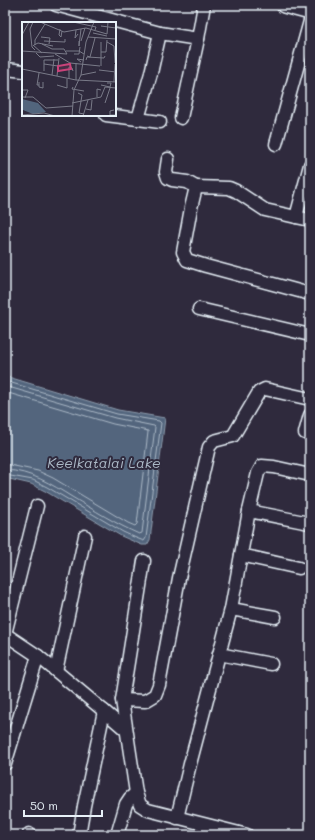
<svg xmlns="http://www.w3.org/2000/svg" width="315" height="840" viewBox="0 0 315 840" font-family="Mali,sans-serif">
	<rect width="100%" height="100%" fill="#2f2a3d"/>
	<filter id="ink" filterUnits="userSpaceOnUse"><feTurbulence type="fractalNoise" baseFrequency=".025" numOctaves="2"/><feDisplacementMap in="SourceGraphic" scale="8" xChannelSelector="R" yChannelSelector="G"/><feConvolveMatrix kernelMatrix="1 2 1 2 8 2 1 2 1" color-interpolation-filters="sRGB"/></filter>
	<g filter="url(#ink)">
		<path fill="#52657d" stroke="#8e9dae" d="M5 376 118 410 165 418 150 540 147 545H142L121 536 45 491 31 484 5 478Z"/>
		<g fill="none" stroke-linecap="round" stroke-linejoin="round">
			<g stroke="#acb9c7" stroke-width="1">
				<path d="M5 381 117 414 159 421 161 423 146 538 144 541 136 538 123 532 47 487 33 480 5 475"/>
				<path d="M5 386 115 418 154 426 155 427 142 533 139 534C116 524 94 510 72 497 51 484 31 471 5 470"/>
				<path d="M5 392 113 424 148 431V432L137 524 135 526 128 523 53 478 38 471 5 464"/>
			</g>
			<g stroke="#e8f1f8" stroke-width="15">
				<g id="minor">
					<path d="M56 5 160 33 198 39 204 5"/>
					<path d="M7 69 23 71"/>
					<path d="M106 115 138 119"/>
					<path d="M181 118 198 39"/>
					<path d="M160 122 138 119 151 73 160 33"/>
					<path d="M276 144 310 21"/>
					<path d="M168 159 166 172 168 178 172 180 187 182 196 187 191 208 183 252 187 260 206 266 310 294"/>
					<path d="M196 187 229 188 236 191 265 210 296 217 310 165"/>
					<path d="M296 217 310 220"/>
					<path d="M199 309 310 335"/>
					<path d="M305 433 310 415"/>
					<path d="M249 511 309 523"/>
					<path d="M241 555 299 568"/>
					<path d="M144 561 122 700 136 793 140 805 148 810 247 835"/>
					<path d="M231 609 275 617"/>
					<path d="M5 634 38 656 104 711 84 806 79 835"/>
					<path d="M5 634 37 506"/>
					<path d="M219 654 271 664"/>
					<path d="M56 671 85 536"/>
					<path d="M122 700 145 701 155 695 159 685 179 578 209 447 214 441 233 436 259 392 265 389 310 399"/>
					<path d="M104 711 126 730"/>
					<path d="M5 764 38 656"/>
					<path d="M177 818 190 764 231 609 249 511 258 473 262 466 274 467 310 475"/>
					<path d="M29 835V834"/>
					<path d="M117 835 126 804 130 798 136 793"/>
				</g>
			</g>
			<g stroke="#e8f1f8" stroke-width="18">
				<path id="tertiary" d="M284 5 310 12"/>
			</g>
			<use href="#minor" stroke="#2f2a3d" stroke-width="12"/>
			<use href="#tertiary" stroke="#2f2a3d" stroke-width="15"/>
		</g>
	</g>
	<g text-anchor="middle" stroke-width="4" stroke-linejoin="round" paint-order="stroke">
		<g font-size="14" font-style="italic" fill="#acb9c7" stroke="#2f2a3d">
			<text x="104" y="468">Keelkatalai Lake</text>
		</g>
	</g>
	<g transform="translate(22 22)">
		<rect width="94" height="94" fill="#2f2a3d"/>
		<path d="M0 77 16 81 24 90 11 92 1 88Z" fill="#52657d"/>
		<path fill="none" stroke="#797a88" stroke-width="1" d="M11 0 8 7 10 25 13 28M18 0 42 10 64 6 85 12M51 0 74 5 73 8M79 4 94 6M38 7 37 13 39 15 40 9M54 8 53 16 56 12M71 11 85 14M85 12 86 0M0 13 7 0M19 15 28 16 27 22M66 15 94 17M22 19 43 20V17M57 19V24L59 7M59 19 63 6M85 20 92 24 93 41M11 23 20 31M12 23 16 21 31 24M13 23V18L23 2M0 29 45 32 42 27H30L20 22M44 29H57L62 32M79 30H84L85 18M14 31 18 35 32 34M33 32 48 41 78 44M52 32H57L58 25M65 34 68 35 73 16M64 38 65 35 82 36 83 34M59 40 55 37 62 38M22 42 36 44M79 44V20M0 47 54 58 94 60M77 48 94 50M22 49V38H36M17 51 15 63H17M30 53 32 37M59 53 74 50M35 54 37 36M47 57V45L50 46 51 49M54 58V41M17 60V65L21 66V60M92 60 93 42M35 63 45 66V57M79 63 88 65 89 61H85M51 65 50 67 62 69M0 68H6L3 76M56 71 60 73 57 91 62 92M0 75H11L24 86 51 84M75 75V67L79 68M50 81 79 75 83 65 94 66M83 81 88 66M64 87 69 88 70 78M92 88 88 89V93H94M0 93 22 91 33 94M50 94 52 68 59 53 64 20 72 0M61 94 66 78"/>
		<path fill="#ca437a" fill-opacity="0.15" stroke="#ca437a" stroke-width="2" d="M48 42 49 47 36 49V44Z"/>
		<rect width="94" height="94" fill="none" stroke="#e8f1f8" stroke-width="2"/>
	</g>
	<rect width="315" height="840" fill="none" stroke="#2f2a3d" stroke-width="20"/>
	<rect x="10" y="10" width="295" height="820" fill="none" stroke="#e8f1f8" stroke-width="1.5" filter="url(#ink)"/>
	<path d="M24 810v6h78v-6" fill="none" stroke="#e8f1f8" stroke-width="2"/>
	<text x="30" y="810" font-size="12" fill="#e8f1f8" stroke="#2f2a3d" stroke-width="3" paint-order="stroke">50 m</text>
</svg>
